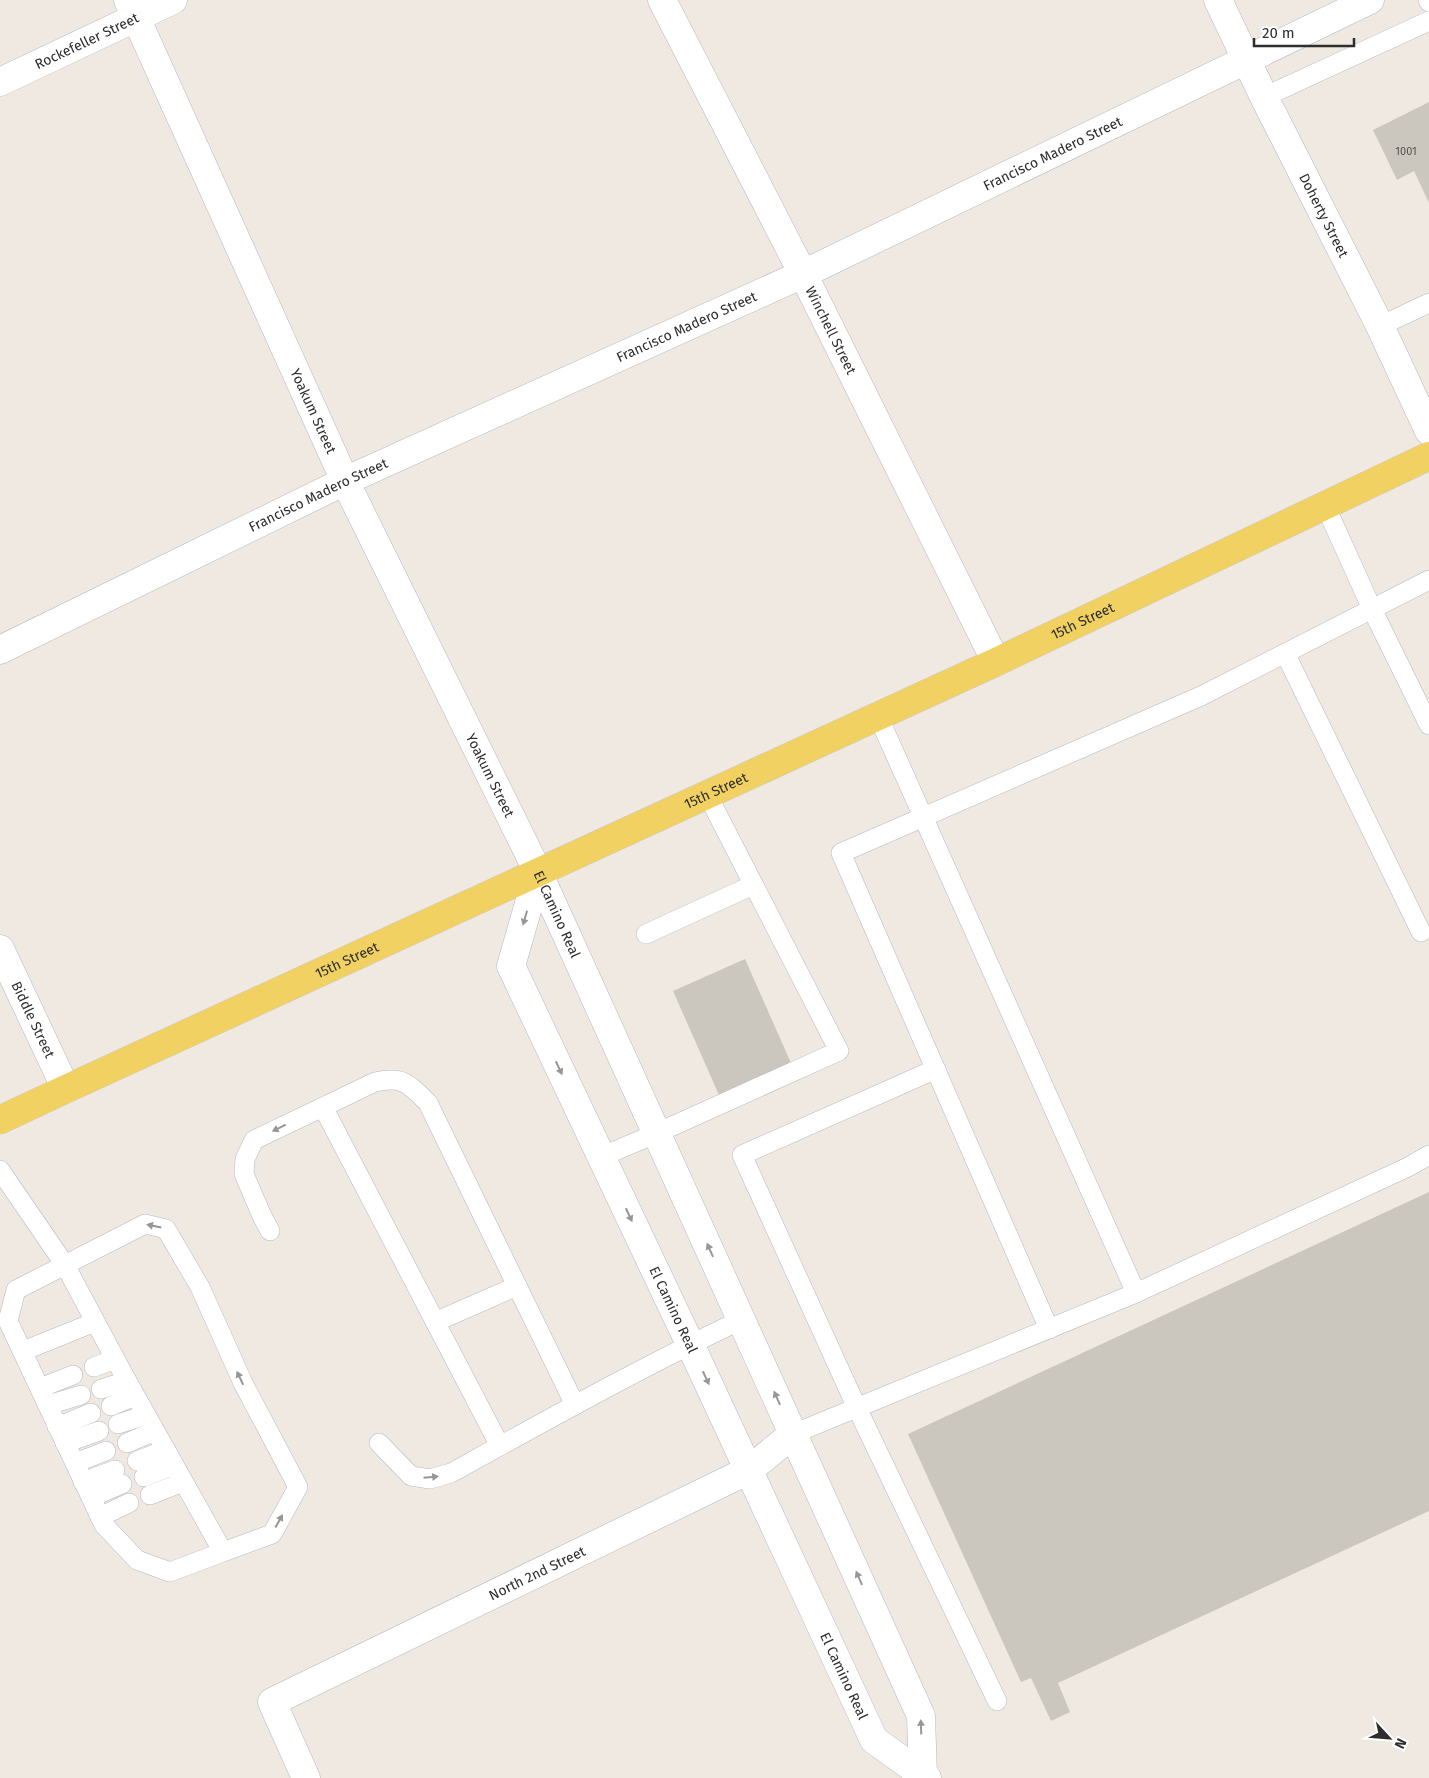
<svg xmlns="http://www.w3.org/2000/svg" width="1429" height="1778" viewBox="0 0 1429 1778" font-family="'Fira Sans',sans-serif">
	<rect width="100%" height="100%" fill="#efe9e1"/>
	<g fill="#cbc7bf">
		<path d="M1429 102V203L1414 171 1397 180 1373 130Z"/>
		<path d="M745 959 791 1063 719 1095 673 991Z"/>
		<path d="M1429 1192V1511L1058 1683 1070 1712 1051 1721 1031 1678 1021 1682 908 1434Z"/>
	</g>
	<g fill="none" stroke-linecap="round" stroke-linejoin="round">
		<g stroke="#b4b7c1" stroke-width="20">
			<g id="lane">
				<path d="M1428 0 1429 2"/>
				<path d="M1264 97 1429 21"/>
				<path d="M1380 326 1429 303"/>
				<path d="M1325 505 1372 609 1429 725"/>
				<path d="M1285 653 1421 932"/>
				<path d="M646 934 753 885"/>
				<path d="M936 1069 742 1155 857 1408 997 1701"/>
				<path d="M323 1107 500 1446"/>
				<path d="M601 1157 657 1133 839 1051 707 794"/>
				<path d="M0 1170 65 1265 127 1381 223 1552 170 1572 137 1560 104 1525 8 1321 16 1290 145 1224 166 1229 200 1287 243 1383 298 1487 272 1534 223 1552"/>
				<path d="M270 1231 262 1216 244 1174 245 1159 254 1140 375 1082C403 1076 408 1083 428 1103L575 1405"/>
				<path d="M1136 1293 1408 1167 1429 1155"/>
				<path d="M435 1322 517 1286"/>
				<path d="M1049 1329 841 853 1201 696 1429 580"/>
				<path d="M23 1351 95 1322"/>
				<path d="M94 1367 115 1359"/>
				<path d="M40 1388 73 1375"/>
				<path d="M101 1389 127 1381"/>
				<path d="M48 1405 81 1395"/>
				<path d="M111 1406 135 1396"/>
				<path d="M118 1424 146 1415"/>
				<path d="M57 1427 91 1413"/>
				<path d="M793 1434 1136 1293 878 716"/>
				<path d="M65 1443 99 1431"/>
				<path d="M127 1443 155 1431"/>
				<path d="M379 1443 411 1476 430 1479 451 1473C547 1420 642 1367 741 1320"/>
				<path d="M137 1461 166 1450"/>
				<path d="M75 1463 106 1451"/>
				<path d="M144 1477 174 1465"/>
				<path d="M83 1482 115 1470"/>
				<path d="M150 1495 183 1482"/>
				<path d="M91 1497 122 1484"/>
				<path d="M100 1517 129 1503"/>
			</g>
		</g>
		<g stroke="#b4b7c1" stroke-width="29">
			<g id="street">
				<path id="s1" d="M128 0 345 481 538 872 921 1716 923 1776"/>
				<path id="s2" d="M662 0 803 274 996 662"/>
				<path id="s3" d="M1218 0 1264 97 1380 326 1429 431"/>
				<path id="s4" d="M0 82 173 0"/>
				<path id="s5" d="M0 650 345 481 803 274 1370 0"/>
				<path id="s6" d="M538 872 511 966 690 1344 874 1740 927 1778"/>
				<path id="s7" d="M0 949 66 1089"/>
				<path id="s8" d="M306 1778 272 1702 749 1470 793 1434"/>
			</g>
		</g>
		<g stroke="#c9c9c9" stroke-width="29">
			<g id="primary">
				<path id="s9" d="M0 1120 66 1089 996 662 1429 456"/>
			</g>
		</g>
		<use href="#lane" stroke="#fff" stroke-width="19"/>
		<use href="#street" stroke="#fff" stroke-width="28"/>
		<use href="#primary" stroke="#f2d163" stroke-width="28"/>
	</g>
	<defs><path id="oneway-solid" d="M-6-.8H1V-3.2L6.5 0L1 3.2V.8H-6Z" transform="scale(1.25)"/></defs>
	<g fill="#969696">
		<use href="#oneway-solid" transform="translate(525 918) rotate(106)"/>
		<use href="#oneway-solid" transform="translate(559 1068) rotate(65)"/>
		<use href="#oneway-solid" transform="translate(279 1128) rotate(154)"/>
		<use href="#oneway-solid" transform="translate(629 1215) rotate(65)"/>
		<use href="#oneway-solid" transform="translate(154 1226) rotate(-168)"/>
		<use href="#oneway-solid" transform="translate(710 1250) rotate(-114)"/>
		<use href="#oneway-solid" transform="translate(240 1378) rotate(-115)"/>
		<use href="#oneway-solid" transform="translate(706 1378) rotate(65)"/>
		<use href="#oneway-solid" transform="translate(777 1398) rotate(-114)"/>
		<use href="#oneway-solid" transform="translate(431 1477) rotate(-5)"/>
		<use href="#oneway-solid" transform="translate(279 1521) rotate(-61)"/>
		<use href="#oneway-solid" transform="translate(859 1578) rotate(-114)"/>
		<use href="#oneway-solid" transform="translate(921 1727) rotate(-92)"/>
	</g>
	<g text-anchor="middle" stroke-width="4" stroke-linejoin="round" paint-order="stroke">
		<g font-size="11" fill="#555452">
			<text x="1406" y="155">1001</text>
		</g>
		<g font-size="14" fill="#2e2e2e" stroke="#fff">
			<text dy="5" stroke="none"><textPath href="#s4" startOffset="96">Rockefeller Street</textPath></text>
			<text dy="5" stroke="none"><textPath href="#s5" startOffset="1164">Francisco Madero Street</textPath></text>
			<text dy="5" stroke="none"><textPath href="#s3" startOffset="240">Doherty Street</textPath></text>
			<text dy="5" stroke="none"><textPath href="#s5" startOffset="759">Francisco Madero Street</textPath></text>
			<text dy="5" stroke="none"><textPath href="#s2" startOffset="371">Winchell Street</textPath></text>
			<text dy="5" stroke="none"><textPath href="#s1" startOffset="451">Yoakum Street</textPath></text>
			<text dy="5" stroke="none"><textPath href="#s5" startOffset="354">Francisco Madero Street</textPath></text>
			<text dy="5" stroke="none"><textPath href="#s9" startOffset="1192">15th Street</textPath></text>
			<text dy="5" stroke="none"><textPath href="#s1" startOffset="856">Yoakum Street</textPath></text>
			<text dy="5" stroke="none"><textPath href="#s9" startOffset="788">15th Street</textPath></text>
			<text dy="5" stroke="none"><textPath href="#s1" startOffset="1010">El Camino Real</textPath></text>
			<text dy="5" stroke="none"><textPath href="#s9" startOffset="382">15th Street</textPath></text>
			<text dy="5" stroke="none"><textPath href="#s7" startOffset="78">Biddle Street</textPath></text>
			<text dy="5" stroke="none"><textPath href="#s6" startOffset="478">El Camino Real</textPath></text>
			<text dy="5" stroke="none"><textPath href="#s8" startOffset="378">North 2nd Street</textPath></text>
			<text dy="5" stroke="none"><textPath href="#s6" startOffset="882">El Camino Real</textPath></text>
		</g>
	</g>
	<g transform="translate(1389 1738) rotate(116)" stroke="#ffffff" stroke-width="4" paint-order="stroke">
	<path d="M0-4L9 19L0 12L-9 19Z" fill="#2e2e2e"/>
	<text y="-8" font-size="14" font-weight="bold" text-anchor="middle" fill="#2e2e2e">N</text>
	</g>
	<path d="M1254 38v8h100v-8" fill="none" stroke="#2e2e2e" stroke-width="2.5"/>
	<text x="1262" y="38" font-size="15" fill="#2e2e2e" stroke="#ffffff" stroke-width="4" paint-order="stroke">20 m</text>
</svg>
